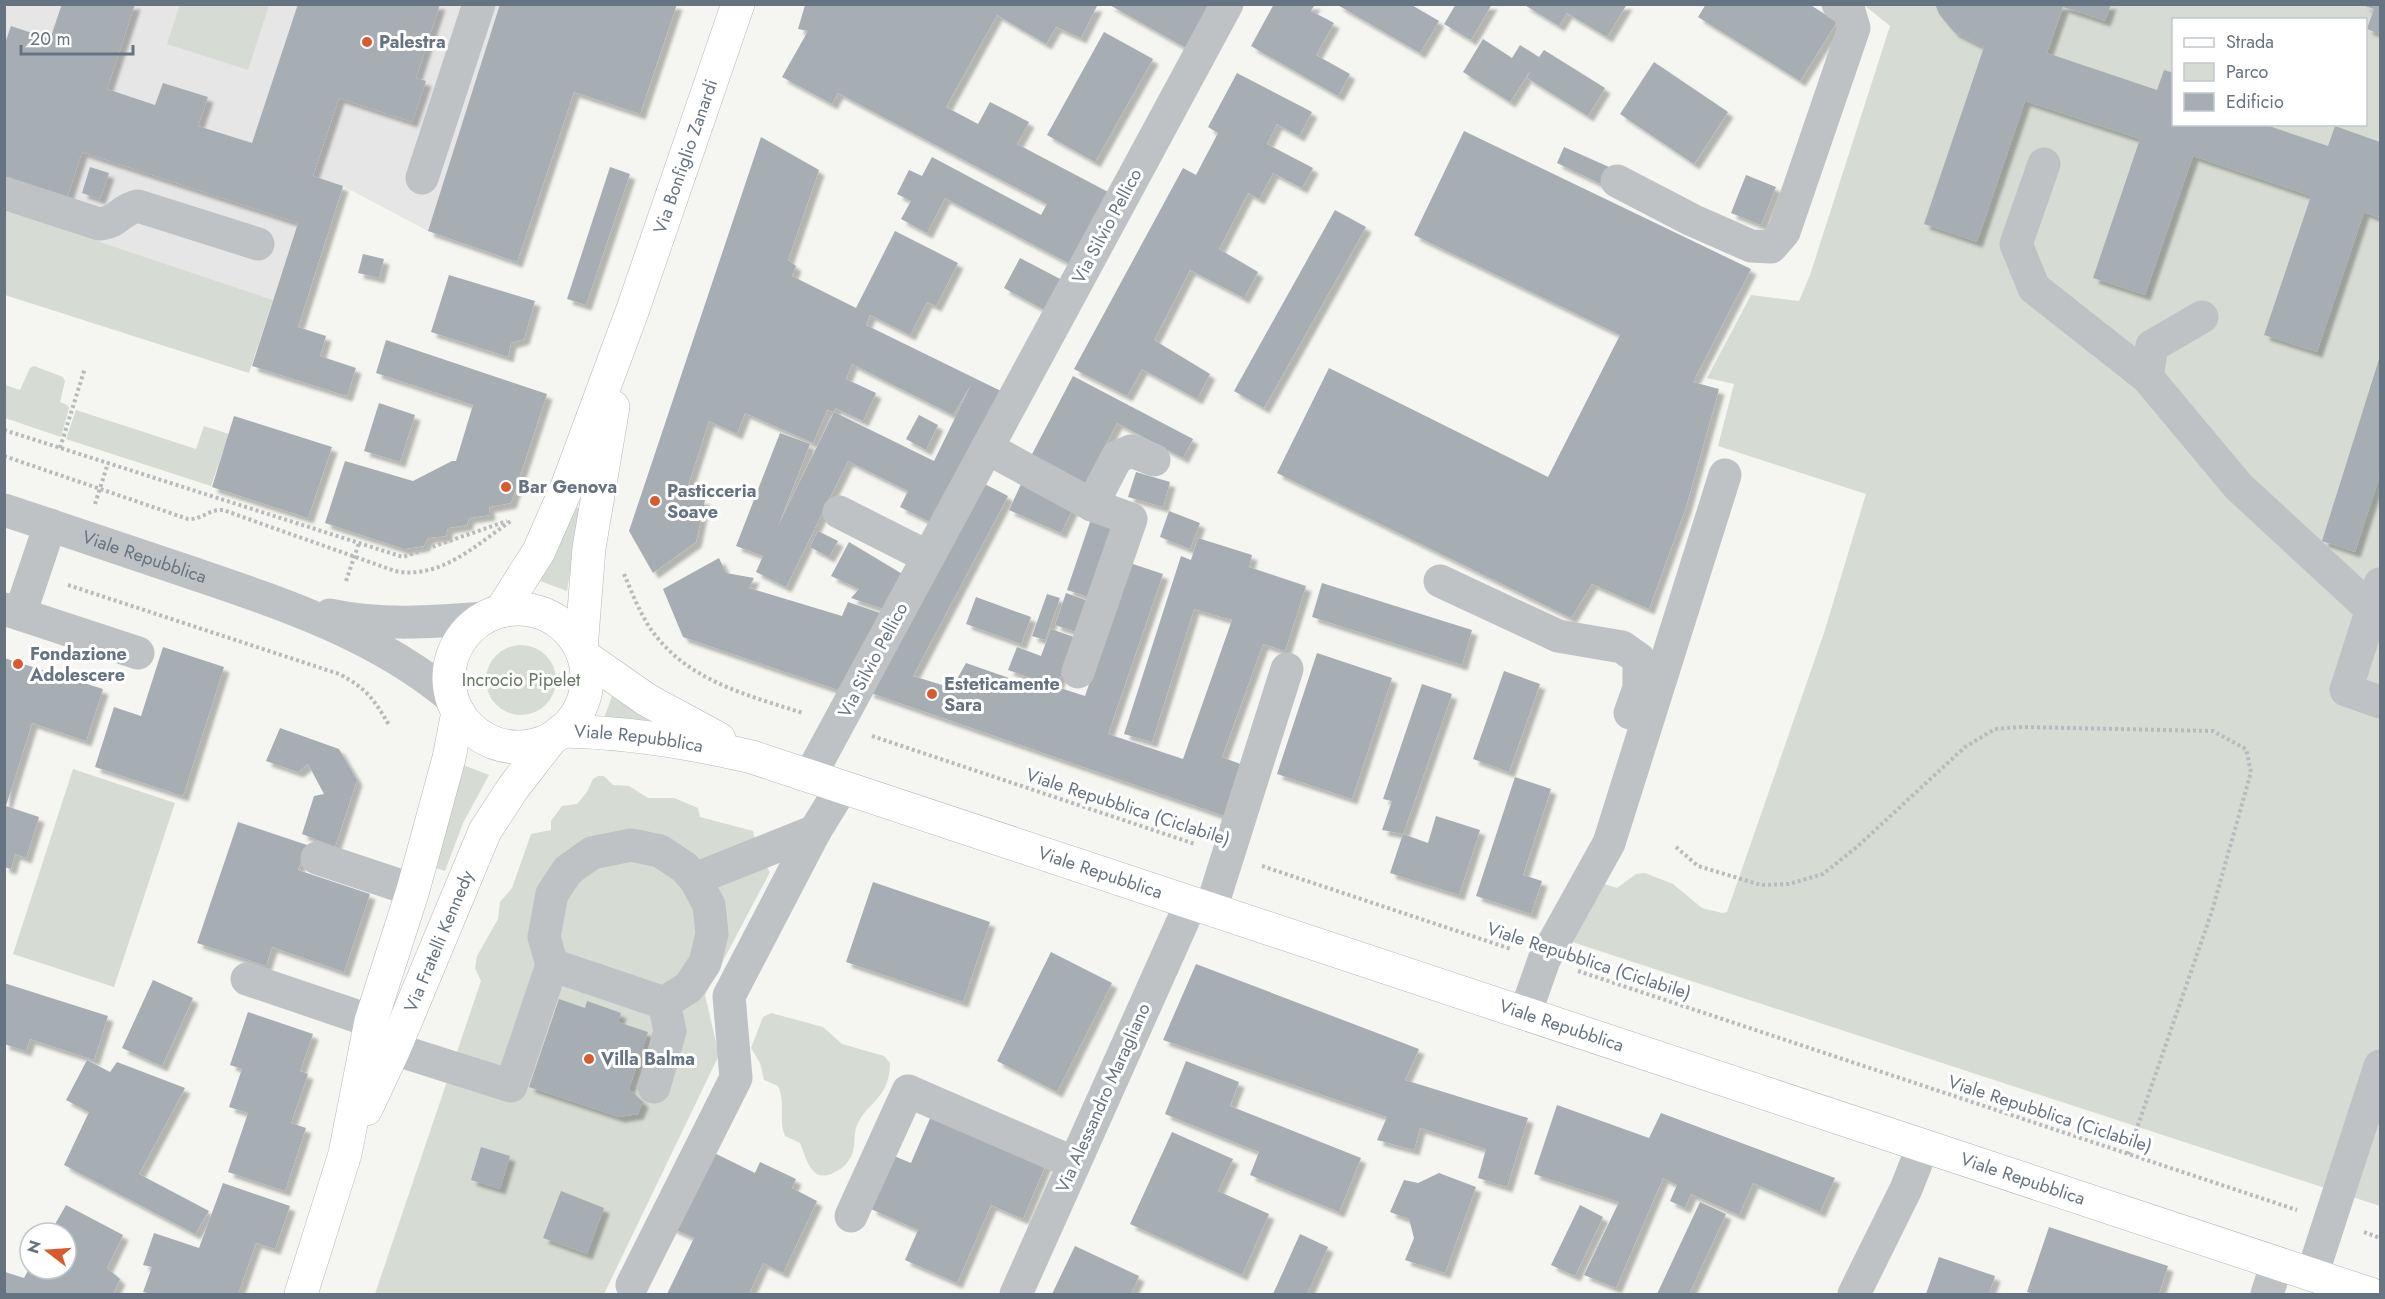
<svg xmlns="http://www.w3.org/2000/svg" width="2385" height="1299" viewBox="0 0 2385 1299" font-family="Jost,sans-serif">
	<defs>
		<filter id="shadow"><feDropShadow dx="5.5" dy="5.5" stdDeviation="1.5" flood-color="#0004"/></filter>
	</defs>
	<rect width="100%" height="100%" fill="#f5f5f1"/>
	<path fill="#e5e6e5" d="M5 5H500L428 231 343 186 313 177 273 300 5 210Z"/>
	<g fill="#d6dbd3" fill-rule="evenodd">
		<path d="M180 4 269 5 248 70 167 44Z"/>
		<path d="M1864 5H2380V1206L1566 940 1595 881 1617 888 1636 874 1645 873 1673 884 1702 908 1722 913 1727 912 1824 633 1866 494 1718 446 1734 384 1707 378 1751 295 1799 301 1810 275 1890 26ZM2174 20H2366V124H2174Z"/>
		<path d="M5 210 273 300 249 373 5 295Z"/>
		<path d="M34 366 63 377 65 381 60 402 67 405 69 408 61 437 5 418V385L20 390 30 368Z"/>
		<path d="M76 410 196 449 204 426 229 434 211 486 66 439Z"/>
		<path d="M569 504 580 509 567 591 535 579Z"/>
		<circle cx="521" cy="680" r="35"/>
		<path d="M613 693 661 730 602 724Z"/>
		<path d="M458 763 489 775 463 823 445 871 433 867Z"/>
		<path d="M73 769 175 803 114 987 13 954Z"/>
		<path d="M598 776H604L613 785 629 786 648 798H674L698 808 700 817 753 831 758 854 770 872 705 995 719 1055 604 1294H375L481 981 475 968 477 956 498 919 500 902 512 888 531 834 551 830V821L562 806 577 804 587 792 593 779Z"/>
		<path d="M771 1013 823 1027 842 1044 884 1056 890 1063C890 1100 865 1102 856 1128 853 1139 856 1151 849 1160 846 1165 840 1170 835 1172 812 1185 807 1160 800 1143L785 1136C778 1120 786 1102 778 1086L764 1080 760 1063 751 1048 763 1017Z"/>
	</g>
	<g fill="#a7aeb3" filter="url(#shadow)">
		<path d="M62 4H135L107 89 155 105 163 83 208 97 198 126 252 143 298 4H440L416 78 426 81 412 122 339 98 313 176 343 186 298 327 326 336 320 356 356 368 347 396 252 366 298 223 82 152 65 204 4 184V46L11 26 50 39Z"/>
		<path d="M500 4H677L640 114 574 92 517 262 428 231Z"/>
		<path d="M1108 4H1210L1186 48Z"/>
		<path d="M1274 4H1315L1311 11 1334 23 1316 55 1350 74 1338 96 1251 46Z"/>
		<path d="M1336 4H1410L1439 21 1420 53Z"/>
		<path d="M1456 4H1492L1471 40 1444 24Z"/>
		<path d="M1523 4H1627L1607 37 1567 13 1559 26Z"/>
		<path d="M1706 4H1809L1837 22 1800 81 1698 17Z"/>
		<path d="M1935 4H2111L2105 21 2063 7 2047 53 2157 90 2164 70 2174 73V124H2263L2328 146 2335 126 2380 142V218L2364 212 2317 352 2264 335 2311 196 2193 156 2145 295 2093 278 2140 139 2025 101 1977 242 1924 224 1984 47 1954 32 1939 14Z"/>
		<path d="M2380 4V34L2367 29 2374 9 2362 5Z"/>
		<path d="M805 5 1097 6 1081 38 1056 27 1046 44 997 15 946 107 978 124 990 102 1029 122 1017 144 1110 193 1072 265 945 198 927 233 901 219 911 201 897 194 909 170 922 176 932 157 1041 215 1047 204 838 93 832 104 782 77 808 31 798 29Z"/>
		<path d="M1104 32 1153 59 1095 162 1047 135Z"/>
		<path d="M1483 39 1512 58 1520 45 1539 57 1544 50 1605 88 1588 116 1527 78 1530 71 1510 102 1463 72Z"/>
		<path d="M1654 62 1728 112 1694 164 1620 114Z"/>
		<path d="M1237 73 1312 112 1299 136 1277 124 1267 144 1313 168 1302 188 1273 173 1259 199 1248 193 1219 249 1258 272 1244 298 1190 270 1154 340 1210 374 1197 399 1142 369 1127 396 1074 369 1183 168 1196 175 1218 133 1208 127Z"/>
		<path d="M1464 131 1751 269 1693 382 1719 389 1686 507 1649 609 1592 584 1571 618 1277 473 1329 368 1548 477 1620 335 1414 235Z"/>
		<path d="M761 137 819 170 788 260 796 266 792 276 856 308 895 231 958 263 936 306 927 302 910 335 870 315 866 325 1005 393 936 525 900 507 908 491 848 461 786 587 756 572 763 556 736 546 780 433 810 444 778 526 834 412 934 461 972 383 953 415 852 364 846 379 876 393 863 421 835 408 834 412 827 410 813 443 745 413 737 434 709 421 685 495 705 500 696 542 653 573 629 531Z"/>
		<path d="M1564 147 1609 167 1601 184 1557 163Z"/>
		<path d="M90 167 109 173 100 199 82 193Z"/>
		<path d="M610 167 630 174 586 305 567 299Z"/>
		<path d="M1746 175 1776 187 1761 225 1731 213Z"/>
		<path d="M1335 210 1366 227 1264 408 1234 391Z"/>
		<path d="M363 254 384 259 379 278 358 273Z"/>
		<path d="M1020 258 1064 281 1048 312 1004 288Z"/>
		<path d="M449 275 535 301 524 339 511 343 508 357 431 332Z"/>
		<path d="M386 340 547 394 511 503 489 507 490 515 469 518 467 525 448 528 446 536 428 538 424 546 404 549 325 523 345 461 413 481 452 461H456L473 405 376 373Z"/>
		<path d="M2380 356V475L2355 552 2322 541Z"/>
		<path d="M1073 376 1193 439 1183 458 1117 423 1085 484 1031 456Z"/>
		<path d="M379 403 415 415 400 462 364 451Z"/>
		<path d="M919 415 938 425 926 450 906 439Z"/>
		<path d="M234 416 332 447 308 518 212 487Z"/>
		<path d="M1136 472 1170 482 1163 507 1128 497Z"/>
		<path d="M977 480 1008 496 913 676 952 688 966 663 1032 686 1034 679 1008 670 1017 647 1041 656 1051 629 1074 637 1057 687 1085 696 1130 563 1163 574 1108 734 1183 759 1232 620 1194 609 1152 742 1124 734 1181 556 1191 560 1198 538 1252 555 1249 567 1306 586 1285 651 1263 644 1222 757 1248 767 1230 818 868 692Z"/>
		<path d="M1022 482 1074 506 1061 533 1009 510Z"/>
		<path d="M1169 511 1200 523 1190 549 1160 537Z"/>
		<path d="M1091 519 1118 529 1095 599 1067 590Z"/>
		<path d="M818 531 838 541 829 557 810 547Z"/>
		<path d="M849 542 904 575 886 610 851 598 859 589 831 576Z"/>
		<path d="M719 558 726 573 754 578 749 588 842 616 848 602 883 614 838 690 683 637 663 589Z"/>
		<path d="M1322 583 1472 630 1462 665 1312 617Z"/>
		<path d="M1066 593 1091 602 1079 633 1055 625Z"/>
		<path d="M1047 594 1060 598 1045 640 1032 636Z"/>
		<path d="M976 597 1031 617 1021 644 966 624Z"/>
		<path d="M163 647 224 667 183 796 95 767 114 707 141 716Z"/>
		<path d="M1317 653 1392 678 1352 799 1277 774Z"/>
		<path d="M4 658 103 689 86 741 32 723 6 806 39 817 26 858 15 854 11 869 4 867Z"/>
		<path d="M1504 671 1540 684 1509 772 1473 759Z"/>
		<path d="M1422 684 1452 694 1403 834 1382 830 1392 801 1383 799Z"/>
		<path d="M280 728 339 749 357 780 335 847 302 834 314 796 324 794 308 764 298 772 266 761Z"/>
		<path d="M1515 777 1551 789 1523 875 1542 881 1531 914 1476 896Z"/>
		<path d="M1436 816 1480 830 1459 895 1390 873 1403 834 1428 843Z"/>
		<path d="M238 822 307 845 298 870 370 894 344 972 272 947 266 966 197 943Z"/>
		<path d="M873 882 990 922 963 1002 846 962Z"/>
		<path d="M1051 952 1112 983 1057 1092 997 1061Z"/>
		<path d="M1196 964 1419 1049 1405 1080 1528 1118 1507 1187 1478 1178 1486 1149 1420 1128 1414 1150 1377 1140 1387 1117 1163 1040Z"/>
		<path d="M153 980 193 998 162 1066 122 1048Z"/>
		<path d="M4 983 108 1016 94 1060 30 1039 26 1051 4 1044Z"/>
		<path d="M559 999 585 1008 587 1001 621 1013 618 1022 648 1032 629 1089 643 1102 638 1114 619 1117 529 1087Z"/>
		<path d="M248 1012 313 1034 300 1071 308 1074 291 1123 306 1128 285 1191 228 1172 248 1113 229 1107 242 1069 230 1065Z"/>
		<path d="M87 1060 110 1072 117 1062 185 1088 139 1174 209 1211 195 1234 64 1165 89 1112 66 1100Z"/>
		<path d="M1186 1061 1239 1082 1230 1106 1361 1158 1339 1212 1250 1175 1259 1152 1165 1114Z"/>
		<path d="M1557 1105 1649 1138 1661 1113 1835 1178 1820 1212 1753 1183 1739 1215 1691 1194 1685 1208 1670 1201 1677 1185 1663 1178 1616 1288 1584 1275 1619 1202 1534 1174Z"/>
		<path d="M934 1109 1048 1159 1023 1219 991 1205 957 1283 905 1260 918 1230 871 1209 894 1156 911 1163Z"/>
		<path d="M1172 1132 1233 1159 1218 1191 1269 1214 1242 1275 1130 1224Z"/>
		<path d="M481 1147 510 1156 500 1189 471 1180Z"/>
		<path d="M706 1149 755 1173 760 1162 796 1179 792 1188 817 1201 783 1273 763 1263 749 1294H667L694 1238 670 1227Z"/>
		<path d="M1439 1173 1476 1187 1445 1273 1405 1260 1414 1238 1409 1219 1390 1212 1404 1180 1418 1183Z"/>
		<path d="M223 1183 290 1206 275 1249 256 1243 238 1294H151L143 1292 152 1267 143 1265 154 1233 199 1248Z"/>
		<path d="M561 1191 604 1208 587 1254 543 1238Z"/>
		<path d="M1700 1202 1726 1214 1689 1294H1657Z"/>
		<path d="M66 1205 123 1235 107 1268 120 1279 113 1294H5V1272L24 1278 29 1269H66V1233H50Z"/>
		<path d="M1580 1205 1603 1217 1575 1276 1551 1265Z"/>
		<path d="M2049 1227 2168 1266 2159 1294H2034L2027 1292Z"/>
		<path d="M1300 1234 1328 1247 1307 1294H1273Z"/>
		<path d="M1075 1246 1139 1276 1131 1294H1052Z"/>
		<path d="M1939 1257 1995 1276 1989 1294H1926Z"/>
	</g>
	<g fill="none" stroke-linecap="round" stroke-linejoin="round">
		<g stroke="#b4b7bb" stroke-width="34">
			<g id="major">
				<circle cx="518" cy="678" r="69"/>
				<path id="s2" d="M501 611 539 551 567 487 633 309 738 4"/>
				<path d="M581 649 589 548 613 407"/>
				<path d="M584 656 647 700 719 739"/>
				<path id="s3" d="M561 731C627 732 688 742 752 757L2370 1294"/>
				<path id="s4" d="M366 1109 394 1049 485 831 513 788 551 739"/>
				<path d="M301 1294 345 1154 371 1021 413 890 449 758 458 712"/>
			</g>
		</g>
		<g stroke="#b8bbbd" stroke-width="4" stroke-dasharray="3 3" stroke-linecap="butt">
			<path d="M4 430 403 557 507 521"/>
			<path d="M60 448 85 368"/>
			<path d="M4 456 188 519C202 520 209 509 223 510L395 571C440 580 476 545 511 521"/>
			<path d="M95 504 108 463"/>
			<path d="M624 574C633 595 642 619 656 636 692 682 750 696 803 713"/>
			<path d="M346 581 359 543"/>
			<path d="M68 585 339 674C366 688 374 699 389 725"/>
			<path d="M872 736 1195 844"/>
			<path d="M1676 847 1698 866 1761 885 1789 884 1823 874 1858 846 1965 747 1995 729 2021 727 2213 731 2246 749 2251 772 2212 911 2128 1154"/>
			<path d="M1262 866 1511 949"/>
			<path d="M1578 971 2297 1210"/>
			<path d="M2364 1232 2380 1238"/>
		</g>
		<g stroke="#bec2c5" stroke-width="33">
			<path d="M2044 164 2016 244 2034 288 2147 377 2238 486 2372 610"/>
			<path d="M422 178 479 4"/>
			<path d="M1617 181 1692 220 1751 246 1771 247 1784 232 1854 28 1849 11 1838 4"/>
			<path d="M4 193 99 224C120 222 119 210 138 206L258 244"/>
			<path d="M2147 377 2152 346 2202 317"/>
			<path d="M987 448 1092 505 1131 519 1078 672"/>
			<path d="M1092 505 1117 457 1131 451 1154 460"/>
			<path id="s1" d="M4 510C68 531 132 553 195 574 286 605 379 636 453 699"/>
			<path d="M839 512 928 557"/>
			<path d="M1440 581 1558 636 1622 647 1639 659V688L1630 713"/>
			<path d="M2380 584 2346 690 2380 702"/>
			<path d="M4 609 138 653"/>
			<path d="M20 614 50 525"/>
			<path d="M330 615C380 626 434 622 484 618"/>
			<path d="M810 776 1227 4"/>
			<path d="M317 858 413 890"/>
			<path d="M695 879 815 831"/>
			<path d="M1211 909 1287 669"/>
			<path d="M247 979 371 1021"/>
			<path d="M1525 1014 1544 960 1609 843 1725 475"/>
			<path d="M394 1049 511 1086 552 965 544 937 552 894 568 870 592 853 631 845 660 851 684 867 695 879 709 905 712 934 705 963 689 987 664 1003 552 965"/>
			<path d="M654 1087 670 1031 664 1003"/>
			<path d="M851 1216 908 1091 1074 1163"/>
			<path d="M2312 1275 2380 1066"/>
			<path d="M632 1285 736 1078 729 996 815 831 842 787"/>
			<path d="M1016 1294 1191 903"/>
			<path d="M1854 1294 1906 1189 1923 1146"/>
			<path d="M2267 1294 2277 1263"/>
		</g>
		<use href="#major" stroke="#fff" stroke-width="33"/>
	</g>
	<g fill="#d75b2f" stroke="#fff" stroke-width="2">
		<circle cx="367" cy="42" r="6"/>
		<circle cx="506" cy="487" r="6"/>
		<circle cx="655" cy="501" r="6"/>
		<circle cx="18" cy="664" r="6"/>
		<circle cx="932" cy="694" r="6"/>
		<circle cx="589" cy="1059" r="6"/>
	</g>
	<g text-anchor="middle" stroke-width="6" stroke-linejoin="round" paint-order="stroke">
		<g font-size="18" font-weight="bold" fill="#667481" stroke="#fff" text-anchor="start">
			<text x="379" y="48">Palestra</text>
			<text x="518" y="493">Bar Genova</text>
			<text x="667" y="497">Pasticceria<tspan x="667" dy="21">Soave</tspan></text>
			<text x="30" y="660">Fondazione<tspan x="30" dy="21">Adolescere</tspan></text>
			<text x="944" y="690">Esteticamente<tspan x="944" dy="21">Sara</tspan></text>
			<text x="601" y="1065">Villa Balma</text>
		</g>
		<g font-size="18" fill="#667481" stroke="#fff">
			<text dy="6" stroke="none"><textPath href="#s2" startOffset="492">Via Bonfiglio Zanardi</textPath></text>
			<text transform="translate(1107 226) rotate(-62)" y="6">Via Silvio Pellico</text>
			<text dy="6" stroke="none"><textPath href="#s1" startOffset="148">Viale Repubblica</textPath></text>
			<text transform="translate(873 660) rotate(-62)" y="6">Via Silvio Pellico</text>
			<text dy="6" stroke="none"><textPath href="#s3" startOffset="78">Viale Repubblica</textPath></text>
			<text transform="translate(1128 807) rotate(18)" y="6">Viale Repubblica (Ciclabile)</text>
			<text dy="6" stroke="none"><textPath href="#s3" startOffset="560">Viale Repubblica</textPath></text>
			<text dy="6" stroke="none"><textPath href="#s4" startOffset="183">Via Fratelli Kennedy</textPath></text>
			<text transform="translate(1589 961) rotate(18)" y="6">Viale Repubblica (Ciclabile)</text>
			<text dy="6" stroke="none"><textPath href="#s3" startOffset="1046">Viale Repubblica</textPath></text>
			<text transform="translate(1103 1098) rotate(-66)" y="6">Via Alessandro Maragliano</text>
			<text transform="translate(2050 1114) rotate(18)" y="6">Viale Repubblica (Ciclabile)</text>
			<text dy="6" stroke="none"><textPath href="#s3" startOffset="1532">Viale Repubblica</textPath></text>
		</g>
		<g font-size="18" fill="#687864" stroke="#fff">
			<text x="521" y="686">Incrocio Pipelet</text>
		</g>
	</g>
	<rect width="2385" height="1299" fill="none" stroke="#667481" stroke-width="12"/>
	<rect x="2172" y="18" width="195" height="108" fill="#ffffff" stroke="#c2c7cd" stroke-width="1.5"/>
	<rect x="2184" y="38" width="30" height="9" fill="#ffffff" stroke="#c2c7cd" stroke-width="1.5"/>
	<text x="2226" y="48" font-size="18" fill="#667481">Strada</text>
	<rect x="2184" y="63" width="30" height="18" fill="#d6dbd3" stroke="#c2c7cd" stroke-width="1.5"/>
	<text x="2226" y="78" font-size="18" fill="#667481">Parco</text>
	<rect x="2184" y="93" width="30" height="18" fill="#a7aeb3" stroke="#c2c7cd" stroke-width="1.5"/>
	<text x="2226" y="108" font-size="18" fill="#667481">Edificio</text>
	<g transform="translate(48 1251) rotate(287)"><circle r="28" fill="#ffffff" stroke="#c2c7cd" stroke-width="1.5"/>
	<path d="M0-4.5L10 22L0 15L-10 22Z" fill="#d75b2f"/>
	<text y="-9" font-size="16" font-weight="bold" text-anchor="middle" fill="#667481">N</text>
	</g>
	<path d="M21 45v9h112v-9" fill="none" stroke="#667481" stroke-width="3"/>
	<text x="30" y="45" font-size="18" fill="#667481" stroke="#ffffff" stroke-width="4.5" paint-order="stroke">20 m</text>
</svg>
